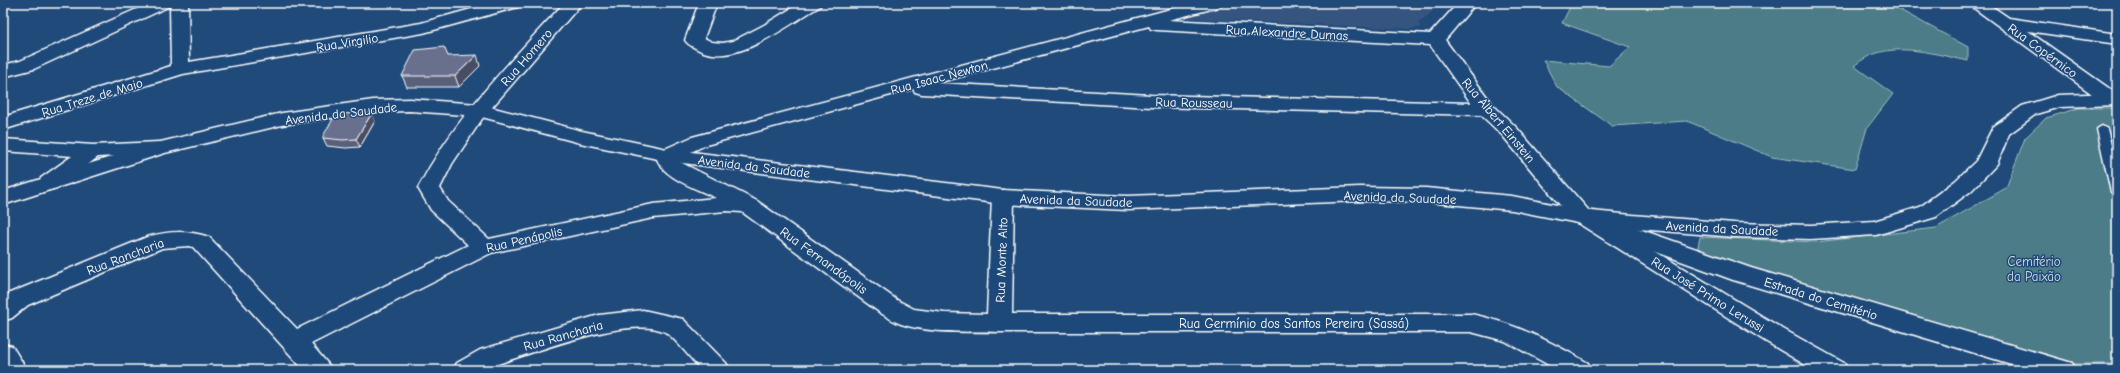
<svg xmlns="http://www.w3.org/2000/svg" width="2120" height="373" viewBox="0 0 2120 373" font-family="'Comic Neue',sans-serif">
	<rect width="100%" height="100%" fill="#1f4a7a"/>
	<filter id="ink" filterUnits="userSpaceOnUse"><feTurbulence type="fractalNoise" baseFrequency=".025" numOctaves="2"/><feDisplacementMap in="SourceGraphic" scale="8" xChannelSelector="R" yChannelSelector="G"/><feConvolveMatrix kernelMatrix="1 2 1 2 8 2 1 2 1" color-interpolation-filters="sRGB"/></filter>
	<g filter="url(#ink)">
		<path fill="#355580" d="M1229 3H1441L1423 20 1418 22 1421 27 1410 29 1181 18Z"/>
		<g fill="#4b7c87" stroke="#a5bec3">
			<path d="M1572 3H1887L1968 47V61C1931 53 1885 38 1854 66L1893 94 1867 128 1855 169 1772 157 1687 121 1612 126 1557 87 1543 60 1609 66 1630 47 1562 23Z"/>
			<path d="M2079 108H2117V364H2063L1866 305 1697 251 1700 237 1816 242 1936 228 2006 188 2025 138 2046 118Z"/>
		</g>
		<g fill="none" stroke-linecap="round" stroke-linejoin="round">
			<g stroke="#fff" stroke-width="3">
				<path id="lane" d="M2102 126 2107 129 2117 169V195L2111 192 2097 129Z"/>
			</g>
			<g stroke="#fff" stroke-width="3">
				<g id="street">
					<path d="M150 3H188L189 62 421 23 493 3H521L518 7 423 33 183 74 3 130V117L171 66 170 6 34 69 3 77V65L20 61Z"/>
					<path d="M564 3H582L482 119 452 164 440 188 448 201 489 239 653 204 716 198C698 189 659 177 656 155L660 151 692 137 1193 3H1222L1219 7 1169 20 1430 34 1458 3H1476L1445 40 1493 105 1516 127 1590 212 1751 268 2072 363 2076 370H2031L1733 280 1574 222 1502 135 1481 115 1151 107 922 94 915 92 913 89 706 145 678 158V161L757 201 897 300 914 309 944 313 987 314 992 197 995 192 1003 190 1011 192 1014 197 1012 314H1471C1514 323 1550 341 1588 363L1592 370H1558L1505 341 1471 332H999C967 331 932 334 901 324 893 321 886 316 879 312L742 212 726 211 653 218 491 253 311 344 333 370H304L193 247 189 246 162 248 28 305 12 318 3 321V299L10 293 147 237C169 231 187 230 209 237L297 329 468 245 431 210 418 188C455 117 510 62 564 3ZM1149 26 1151 29 1157 30 1430 45 1471 103 1151 95 937 83Z"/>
					<path d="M699 3H717L704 38 712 42 723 43 733 41 764 25 800 3H822L819 7C788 24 734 70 697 49 692 46 688 45 685 40Z"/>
					<path d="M1967 3H1987L2009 18 2117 34V44L2028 31 2117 94V102L2110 104 2103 102Z"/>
					<path d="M3 139 93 145 159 142 166 144 170 148 166 152 159 154 98 157 57 188 49 190 41 188 38 183 41 178 72 156 3 151Z"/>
					<path d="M643 310 683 319 726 363 730 370H701C694 362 673 336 665 332 631 315 535 352 498 364L487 370H453L457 363 480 350 599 315Z"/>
					<path d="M3 344 12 346 27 370H3Z"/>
				</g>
			</g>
			<g stroke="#fff" stroke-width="3">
				<path id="secondary" d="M2117 93V105L2060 107 2036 114 2009 134 1997 164 1971 191 1936 217 1876 235 1811 239 1734 237 1615 227 1783 329 1844 363 1848 370H1814L1765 341 1578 223 1512 210 1426 202 1360 201 1127 210 1003 204 667 161 580 143 478 116 410 111 373 112 282 125 165 153 3 205V191L152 144 282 113 373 100 410 99 479 104 582 131 667 149 1003 190 1127 196 1360 187 1426 188 1512 196 1582 210 1632 215 1734 223 1811 225 1874 221 1920 207 1955 181 1976 161 1993 127 2022 106 2058 95Z"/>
			</g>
			<use href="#lane" fill="#1f4a7a" fill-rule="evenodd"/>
			<use href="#street" fill="#1f4a7a" fill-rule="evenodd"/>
			<use href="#secondary" fill="#1f4a7a" fill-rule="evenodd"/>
		</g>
		<g fill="#59607a" stroke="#fff">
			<path d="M448 56 480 66 459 87H407L402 76Z"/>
			<path d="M375 121 360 147 346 148 327 146 323 138Z"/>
		</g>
		<g fill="#494e63" stroke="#fff">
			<path d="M477 55 480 66 459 87 455 76Z"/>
			<path d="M372 113 375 121 360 147 356 139Z"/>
		</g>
		<g fill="#68708e" stroke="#fff">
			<path d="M444 47 448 56 477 55 455 76H402L415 50Z"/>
			<path d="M372 113 356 139 343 140 323 138V136L336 114Z"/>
		</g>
	</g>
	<g text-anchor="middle" stroke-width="3" stroke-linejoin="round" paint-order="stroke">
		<g font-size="13" fill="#fff" stroke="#1f4a7a">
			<text transform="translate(1287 32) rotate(3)" y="5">Rua Alexandre Dumas</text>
			<text transform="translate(347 42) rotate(-9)" y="5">Rua Virgilio</text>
			<text transform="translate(2043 50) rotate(36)" y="5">Rua Copérnico</text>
			<text transform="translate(526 57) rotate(-49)" y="5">Rua Homero</text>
			<text transform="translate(939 77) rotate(-15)" y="5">Rua Isaac Newton</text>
			<text transform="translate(92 97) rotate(-17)" y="5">Rua Treze de Maio</text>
			<text transform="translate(1194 102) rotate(1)" y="5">Rua Rousseau</text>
			<text transform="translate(341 113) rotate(-7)" y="5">Avenida da Saudade</text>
			<text transform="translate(1499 120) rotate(50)" y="5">Rua Albert Einstein</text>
			<text transform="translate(754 166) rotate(7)" y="5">Avenida da Saudade</text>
			<text transform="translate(1400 197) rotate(2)" y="5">Avenida da Saudade</text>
			<text transform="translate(1076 200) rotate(2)" y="5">Avenida da Saudade</text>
			<text transform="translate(1722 228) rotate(3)" y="5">Avenida da Saudade</text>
			<text transform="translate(524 239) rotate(-13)" y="5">Rua Penápolis</text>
			<text transform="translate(125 256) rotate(-21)" y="5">Rua Rancharia</text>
			<text transform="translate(824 260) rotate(36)" y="5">Rua Fernandópolis</text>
			<text transform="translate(1001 260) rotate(-88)" y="5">Rua Monte Alto</text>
			<text transform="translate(1708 294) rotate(32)" y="5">Rua José Primo Lerussi</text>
			<text transform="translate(1821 298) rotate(17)" y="5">Estrada do Cemitério</text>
			<text x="1294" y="328">Rua Germínio dos Santos Pereira (Sassá)</text>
			<text transform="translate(563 335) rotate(-16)" y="5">Rua Rancharia</text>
		</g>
		<g font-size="13" fill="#d2dee1" stroke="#1f4a7a">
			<text x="2034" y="266">Cemitério<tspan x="2034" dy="15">da Paixão</tspan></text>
		</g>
	</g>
	<rect width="2120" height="373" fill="none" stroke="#1f4a7a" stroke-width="16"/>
	<rect x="8" y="8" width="2104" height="357" fill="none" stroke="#fff" stroke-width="1.5" filter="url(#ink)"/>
</svg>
